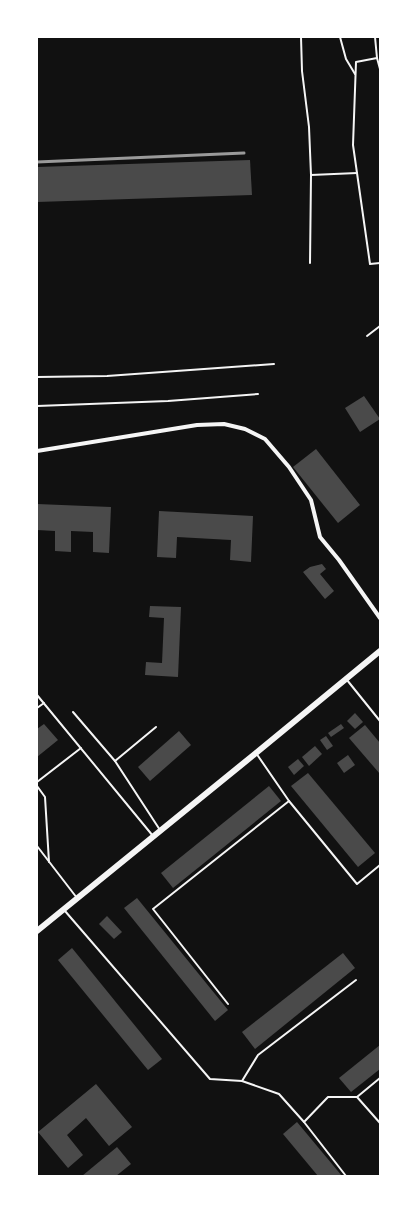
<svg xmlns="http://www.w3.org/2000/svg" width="417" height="1213" viewBox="0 0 417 1213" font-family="'Work Sans',sans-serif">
	<rect width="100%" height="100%" fill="#111"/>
	<g fill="#4a4a4a">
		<path d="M250 160 252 195 37 202V167Z"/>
		<path d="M364 396 380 419 360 432 345 408Z"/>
		<path d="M316 449 360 505 338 523 293 467Z"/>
		<path d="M37 504 111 507 109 553 93 552V532L71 531V552L55 551V531L37 530Z"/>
		<path d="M159 511 253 516 251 562 230 560 231 540 177 537 176 558 157 557Z"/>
		<path d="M322 564 326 569 320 574 334 591 325 599 303 572 310 567Z"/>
		<path d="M150 606 181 607 178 677 145 675 146 662 162 663 164 618 149 617Z"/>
		<path d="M355 713 363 722 355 729 347 721Z"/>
		<path d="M44 724 58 740 37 757V729Z"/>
		<path d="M341 724 344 728 331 737 328 733Z"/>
		<path d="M365 725 380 743V774L349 738Z"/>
		<path d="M179 731 191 745 150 781 138 767Z"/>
		<path d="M326 736 333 746 327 750 320 740Z"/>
		<path d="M315 746 322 754 309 766 302 757Z"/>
		<path d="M348 755 355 765 344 773 337 763Z"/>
		<path d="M298 759 304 766 294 775 288 767Z"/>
		<path d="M308 773 375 853 358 867 291 786Z"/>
		<path d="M269 786 281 801 173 888 161 873Z"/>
		<path d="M137 898 228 1010 215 1021 124 908Z"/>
		<path d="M107 916 122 932 114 939 99 924Z"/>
		<path d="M72 948 162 1059 148 1070 58 960Z"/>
		<path d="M343 953 355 968 255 1049 242 1032Z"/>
		<path d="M380 1045V1069L351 1092 339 1078Z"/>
		<path d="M96 1084 132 1127 109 1146 86 1118 67 1135 83 1155 68 1168 38 1132Z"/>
		<path d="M297 1122 342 1176H318L283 1134Z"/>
		<path d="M117 1147 131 1164 116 1176H82Z"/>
	</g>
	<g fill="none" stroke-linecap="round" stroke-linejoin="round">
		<g stroke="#f5f5f5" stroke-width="2">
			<path d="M301 37 302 71 309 127 311 175 357 173"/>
			<path d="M340 37 346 59 355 74"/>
			<path d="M375 37 377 58"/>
			<path d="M380 69 377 58 356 62 353 145 370 264 380 263"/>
			<path d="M310 263 311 175"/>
			<path d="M367 336 380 326"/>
			<path d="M37 377 107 376 274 364"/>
			<path d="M37 406 168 401 258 394"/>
			<path d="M347 680 380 721"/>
			<path d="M37 695 153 836"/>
			<path d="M37 708 44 703"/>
			<path d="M73 712 115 761 160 830"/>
			<path d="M256 753 289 801 357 884 380 865"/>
			<path d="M115 761 156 727"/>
			<path d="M37 782 81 748"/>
			<path d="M37 786 45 797 49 862"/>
			<path d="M37 846 77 898"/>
			<path d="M65 911 210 1079 242 1081 279 1094 304 1122 346 1176"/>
			<path d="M228 1004 153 909 289 801"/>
			<path d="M242 1081 258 1055 356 980"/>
			<path d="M357 1097 380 1123"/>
			<path d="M304 1122 328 1097H357L380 1078"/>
		</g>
		<path stroke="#f5f5f5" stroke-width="4" d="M37 451 197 425 224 424 245 429 265 439 289 467 311 500 320 537 339 560 380 618"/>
		<path stroke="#f5f5f5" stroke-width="6" d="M37 931 256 753 380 651"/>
		<path stroke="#9a9a9a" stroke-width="3" d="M37 162 244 153"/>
	</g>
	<rect width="417" height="1213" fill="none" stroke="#ffffff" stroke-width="76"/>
</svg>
